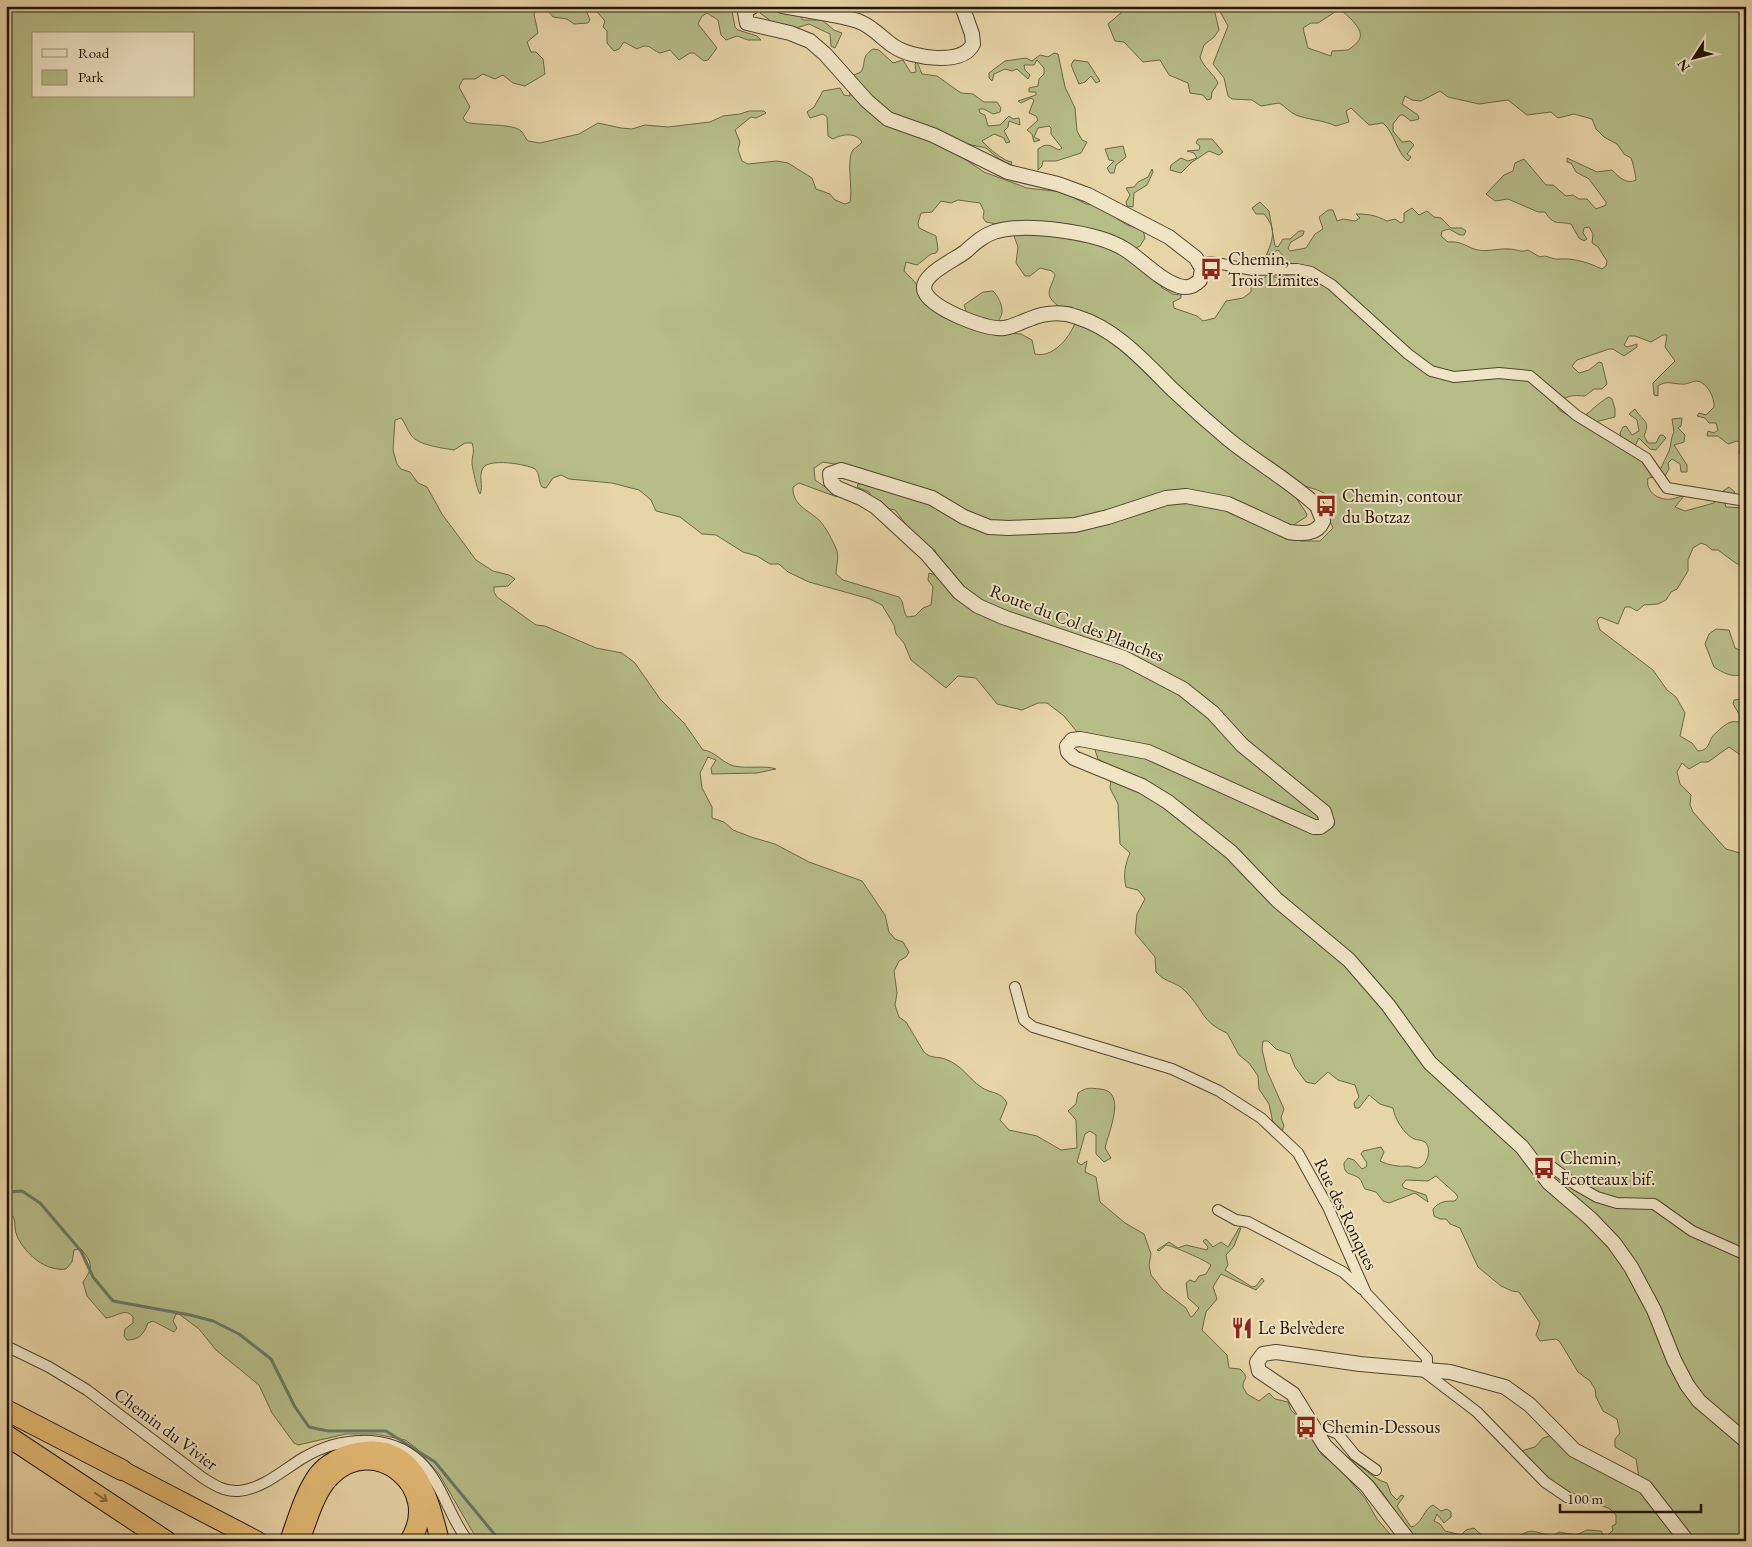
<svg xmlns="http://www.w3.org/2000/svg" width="1752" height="1547" viewBox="0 0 1752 1547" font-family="'EB Garamond',serif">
	<rect width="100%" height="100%" fill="#e8d5a7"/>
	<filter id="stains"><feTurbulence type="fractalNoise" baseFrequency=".004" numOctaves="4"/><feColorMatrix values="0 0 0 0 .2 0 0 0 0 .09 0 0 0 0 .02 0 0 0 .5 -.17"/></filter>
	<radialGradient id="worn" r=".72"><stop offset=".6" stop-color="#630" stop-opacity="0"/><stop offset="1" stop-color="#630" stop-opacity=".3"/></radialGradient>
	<g fill="#b6bd87" stroke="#6a6846" fill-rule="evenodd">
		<path d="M6 6H540L534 14 538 33 527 42 531 52H536L543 59 545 74 525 86 513 83 503 75 495 79 483 74 475 79H463L459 87 470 107 463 118 466 122C477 126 513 123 521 131 524 134 525 138 528 141L540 143 579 134 598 123 621 128 632 129 645 125 668 127 710 122 723 116 740 114 749 111H764L766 113 756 118 751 117 735 130 740 142 738 150 742 161 748 164 777 161 788 163 812 178 816 189 830 194 835 200 845 204 850 202C853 189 846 159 853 150 856 147 860 145 862 142 856 132 842 134 833 139L828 136 827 117 823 114 810 118 807 112 814 107 823 91 840 88 844 95 850 96 849 77 861 72C867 61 860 58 873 49L879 50 893 63 903 60 911 73 916 72 915 64 917 62 922 74 937 76 961 93 973 94 984 102H997L1001 108 1000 112 993 114 984 109H979L980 113 985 115 988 126 1000 125 1009 116 1013 119 1019 118 1020 125 1009 121 1008 127 1004 131 1010 142 1006 143 1004 138 994 134 982 141C988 148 1005 162 1012 162L1011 165 999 159 986 148 958 142 960 156 984 172 1027 188 1063 192 1086 204 1096 205 1127 225 1143 230 1145 238 1140 246 1132 250 1146 275 1157 279 1162 288 1173 294 1181 295V298L1173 302 1174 308 1197 316 1203 321 1215 318 1226 301 1243 298 1251 292V285L1259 284 1267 275 1279 278 1291 274 1274 266 1284 257 1278 250 1266 256C1273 239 1277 229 1264 214H1256L1252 208 1260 202 1269 211 1275 246 1278 247 1283 239H1290L1299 231H1304L1303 235 1291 242 1288 248 1290 251 1306 248 1315 234 1323 229 1319 217 1328 210H1333L1337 221 1343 219 1355 221 1360 218 1356 214C1368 214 1375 215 1387 221L1395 219 1401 223 1404 221V213L1412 208 1419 215 1427 211 1434 217 1441 218 1451 228H1462L1466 231 1464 235H1460L1449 229 1442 231 1441 236 1448 242C1460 241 1464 245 1474 249 1485 253 1498 248 1509 249 1517 249 1520 253 1528 250L1540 257C1547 254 1551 260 1559 259 1574 258 1587 262 1602 269L1606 266 1607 261 1598 247 1592 243 1593 234 1589 227 1584 228 1583 233 1587 239 1584 241 1579 238 1571 224C1557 221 1554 226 1545 212H1538L1508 199 1495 201 1486 194 1504 175 1513 171 1515 163 1524 159 1546 185H1553L1566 196 1573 195 1579 199H1587L1596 209 1606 205V202L1589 179 1576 172 1571 163 1567 162V158L1597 172 1612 170C1618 176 1626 185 1636 180 1636 177 1633 162 1631 158L1624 154 1617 144 1604 137 1596 129 1592 119 1574 114 1558 118 1551 112 1527 115 1508 100 1479 104 1448 97 1440 91 1421 101 1412 100 1405 96 1402 104 1418 115 1419 119 1411 121 1403 115H1400L1393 124V131L1402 142 1410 141 1414 145 1407 154 1411 157 1408 161C1396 152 1395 133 1383 123L1369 125 1351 108 1346 111 1349 122 1336 126C1323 120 1309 120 1296 115 1289 112 1285 106 1279 103L1261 106 1252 100 1232 99 1228 96 1224 78 1213 64 1228 26 1217 6H1746V462L1739 454 1740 442 1737 441 1728 444 1718 436H1707L1708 431 1714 433 1718 430 1716 423H1709L1705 418 1697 416 1699 413 1706 415 1714 407C1715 398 1707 382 1697 381 1692 381 1687 385 1681 384 1672 384 1667 380 1658 386V396L1654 395 1653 383 1675 361 1665 347 1667 335H1663L1651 342 1635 336H1629L1624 345 1627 347 1637 344V347L1624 356 1613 349H1609L1577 360 1572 366 1579 373 1589 370 1599 362 1602 363 1607 384 1602 389H1594L1585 396C1573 395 1565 395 1556 405L1559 410 1577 420C1590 414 1597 403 1609 397L1612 399 1615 409V417L1595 422 1610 430 1622 441 1620 433 1623 427 1626 426 1632 435 1639 431 1637 420 1629 414 1635 409C1643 422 1651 420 1644 436L1648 443H1656L1660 435H1663L1666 438 1656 450 1650 449 1639 438 1634 448 1655 470 1661 468C1663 463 1666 458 1668 453 1672 446 1670 439 1674 432L1672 419 1682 418 1681 426 1678 428 1685 435 1684 442 1674 445 1687 465V472H1681L1680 464 1672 459 1668 463 1669 469 1665 476 1648 478C1645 492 1659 501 1672 499 1677 498 1680 496 1684 496L1675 507 1685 511 1714 503 1723 491 1729 487 1735 492 1724 501 1726 507 1746 508V560L1743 564H1737L1718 550H1712L1706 545 1701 543 1693 548 1688 560V571L1677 589 1671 592 1666 600 1658 604 1644 605 1637 611 1630 607H1625L1618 624 1600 617 1597 621 1600 630 1653 670 1667 690 1676 697 1685 713 1680 736 1692 743 1698 751C1712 750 1707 739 1716 733 1719 730 1727 722 1732 722 1734 721 1737 722 1740 722L1739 714 1733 704 1734 700 1742 699 1745 705 1746 759 1729 747 1708 762H1701L1689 769 1682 763 1677 772 1680 784 1691 795 1690 805 1693 812 1726 849 1740 853 1746 859V1541H1426L1414 1537 1390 1507 1387 1499 1374 1482 1346 1458 1348 1457C1362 1466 1373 1479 1387 1483L1391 1494 1397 1500 1401 1495 1404 1496 1397 1506 1411 1527C1422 1525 1424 1508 1433 1505L1441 1511 1447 1509 1451 1512V1517L1444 1523 1437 1514 1434 1521 1440 1524 1445 1531 1461 1535 1466 1530 1474 1528 1487 1540 1504 1536 1513 1540C1534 1526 1530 1532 1553 1536L1559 1532 1576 1535 1587 1530 1601 1531 1605 1538 1613 1530 1612 1526 1616 1524V1515L1610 1509 1551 1484 1521 1451 1535 1447 1543 1438 1553 1435 1639 1478 1636 1459 1615 1447V1439L1620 1433 1617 1419 1603 1411 1596 1397 1595 1389 1590 1381 1578 1372 1560 1342 1556 1339 1540 1341 1536 1335 1540 1323 1519 1292 1512 1291 1501 1286 1478 1267 1460 1228 1450 1224 1446 1219H1440L1434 1216 1433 1209C1440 1201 1446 1201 1455 1201L1458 1197 1456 1194 1436 1176 1428 1181 1406 1180 1402 1185 1404 1188 1426 1195 1428 1202 1415 1193 1389 1203 1383 1201 1376 1192 1365 1189C1363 1186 1362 1181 1359 1178 1350 1172 1344 1176 1344 1163L1348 1158 1354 1160 1362 1169 1366 1167 1367 1163 1361 1154 1363 1151 1381 1147 1384 1152 1380 1161C1388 1165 1399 1167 1407 1166 1410 1166 1414 1168 1418 1168 1428 1166 1432 1148 1425 1142 1422 1140 1417 1140 1414 1139 1403 1133 1395 1119 1393 1108L1380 1104 1369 1095 1359 1108H1355L1354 1103 1359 1097 1355 1085 1338 1080 1328 1072 1315 1084 1306 1082 1295 1067 1290 1054 1276 1049 1268 1041H1263L1262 1049 1267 1071 1284 1109 1281 1118 1284 1126 1282 1131 1273 1123 1269 1104 1259 1089 1258 1076 1249 1063 1239 1055 1227 1033C1201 1022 1203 1008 1185 991 1176 981 1167 984 1156 972L1155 957 1135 933 1137 914 1145 899 1138 890 1126 887C1123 874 1125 865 1130 853L1120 844 1118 804 1110 788 1112 767 1098 759 1094 747 1081 737 1064 716 1047 703H1038L1022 710 997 704 976 678 958 676 946 688 911 660 904 643 896 634 894 625 882 605 870 599 809 582 788 572 779 564H770L757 556 743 552 716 535 702 534 680 517 656 511 651 500 639 490 612 483 569 479 561 475 553 478 546 488 542 487C538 481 540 473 535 469 526 464 489 458 483 468 478 476 484 486 480 494 478 493 472 467 472 463 472 456 475 451 472 443H465L454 450C442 448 417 445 411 435 407 429 405 423 401 418L395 420 393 450 397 464 401 469 410 472 418 483 427 487 442 514 476 560 493 571 509 575 515 579 508 586 494 587V592L497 597 536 625 545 626 596 648 622 653 635 663 660 699 684 723 703 750C715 751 722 763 734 766 747 769 765 765 776 769L757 773 712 774 711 768 716 760 708 757 700 773 702 788 712 807V818L724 822 733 830 751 837 775 844 809 862 862 881 885 915 889 932 895 939 903 942 909 952 906 957 899 961 894 971 897 993 895 1005 899 1017 906 1022 924 1052C931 1059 937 1056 945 1059 962 1065 969 1079 981 1087 991 1094 1001 1091 1007 1103L1000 1120 1009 1130 1037 1136 1061 1150 1077 1148 1076 1120 1068 1111 1076 1104 1078 1093C1086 1087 1091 1088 1100 1089 1128 1091 1108 1133 1105 1148L1111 1158 1104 1162 1096 1154V1135L1090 1131 1085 1134 1077 1162 1081 1165 1087 1161 1085 1172 1096 1177 1100 1202 1125 1223 1144 1234 1151 1254 1149 1265 1151 1275 1163 1290 1186 1308 1190 1316 1192 1317 1199 1308 1188 1298 1186 1283 1190 1280 1195 1282 1199 1276 1206 1274 1211 1265C1207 1261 1171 1245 1166 1245L1159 1251 1157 1250 1169 1242 1178 1248 1186 1245 1207 1250 1208 1247 1203 1241 1206 1239 1213 1247 1221 1242 1228 1247 1239 1228H1241L1234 1246 1226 1255 1228 1265 1225 1270 1252 1287 1256 1286 1262 1278 1264 1281 1256 1290 1221 1274 1213 1287 1217 1299 1206 1312 1202 1330 1227 1355 1229 1368 1240 1369C1251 1380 1243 1376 1243 1387L1247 1394 1259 1401 1269 1393 1275 1399 1288 1402 1291 1410 1296 1415C1299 1429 1290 1437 1312 1439L1322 1455 1337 1466 1365 1498 1377 1519 1396 1541H478L439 1474 416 1448 405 1440 375 1434H346L298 1445 294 1443 272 1413 259 1385 216 1350 199 1329 179 1314H176L173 1321 177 1328 174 1332 153 1321 148 1323C144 1334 139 1340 127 1340L124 1336 125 1329 133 1323V1317C126 1307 116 1317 106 1318L87 1296 83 1282C93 1268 93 1263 81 1249L74 1250 72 1262 66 1269C46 1272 25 1254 17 1236 14 1230 16 1222 13 1216L6 1214ZM1338 10C1345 12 1346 15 1351 19 1363 32 1365 39 1348 50L1332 51 1331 56 1308 48 1303 28 1311 23H1318ZM34 34H194V96H34ZM958 200 980 203 984 211 983 218 986 222 1002 225 1014 236 1018 247 1016 263 1025 276H1030L1040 268 1052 271 1055 275C1051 289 1042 295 1060 307H1072L1078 312C1076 330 1056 359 1035 354L1032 340 1021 334 1005 333 996 322C1007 316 1001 299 993 291L983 292 964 305 967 314 962 325C937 316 927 310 917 286 914 279 908 276 904 271L906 262 917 265 931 254 936 253 938 249 936 236 919 228 918 223 921 213 932 212 941 201 951 203ZM823 462 840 465 866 484H858L857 487 869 492 876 504 880 500 886 508 895 510 923 547 935 550 943 571 935 575 929 573 928 580 933 587 931 605 923 608 915 616 907 617C902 610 905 603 899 597L843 580 836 574C836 566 839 559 837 551 833 541 826 527 819 520 808 510 792 505 793 487L799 483 837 497V495L815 480 814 468ZM1302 485C1318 491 1328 490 1336 509L1329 519 1333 528 1320 541H1301L1293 537 1292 526 1306 517 1307 514 1292 492Z"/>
		<path d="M544 6H731L735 27 738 30 757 36 761 40H748L737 36 726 40 721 35 718 20 707 13 702 16 698 24 717 48 708 60 704 61 694 53H690L679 60 670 50 660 53C649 49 650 42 637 49L624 42 619 49 614 51 607 43V31L603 27 605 21 593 7 586 10 590 20 588 23 574 24 567 19 553 17Z"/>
		<path d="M1123 6H1210L1215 13 1219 30 1214 37 1204 45 1200 57C1203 67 1214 74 1218 83L1212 92 1211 99 1207 100 1203 95 1190 93 1188 83 1169 75 1160 60 1143 62 1124 42 1115 41 1108 24 1122 12Z"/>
		<path d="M764 9 799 14 803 20H822L834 30 842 33 835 48 831 46 830 34 809 24 796 28 772 22 760 13 761 10Z"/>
		<path d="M1054 53 1058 54 1065 87 1075 108 1077 131 1082 140 1087 142 1081 153 1056 161H1043L1042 166 1038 170V149C1047 142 1051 146 1059 150L1062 148 1051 134V128L1049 126 1038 128 1034 137 1040 140 1034 142 1032 134 1027 130 1038 120 1036 116 1029 113 1034 100 1031 98 1021 103 1018 101 1036 95V92H1029V88L1038 86 1039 79 1044 74V68L1037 60 1034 65H1024L1025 70 1030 75 1028 79 1017 69 1012 71 1005 69 994 74 992 81 989 78V73L1005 61 1026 58 1032 61 1040 55 1048 57Z"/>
		<path d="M1074 60 1088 62 1100 81 1096 83 1091 76 1085 82 1079 84 1071 65Z"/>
		<path d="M1198 139H1212L1223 152 1219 155 1209 151 1192 162 1181 173 1170 170 1171 165 1181 158 1188 161 1197 158 1194 153 1187 151 1199 150 1200 146 1196 143Z"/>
		<path d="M1123 146 1126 157 1116 165 1114 173H1110L1107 168 1114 161 1109 160 1105 149Z"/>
		<path d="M1152 169 1153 172 1147 185 1134 193 1133 207 1127 206 1126 202 1130 195 1126 188 1134 187 1138 182 1148 177Z"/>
		<path d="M1716 629 1729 630 1735 648 1746 653V672C1737 680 1723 673 1714 667L1705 644 1709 634Z"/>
	</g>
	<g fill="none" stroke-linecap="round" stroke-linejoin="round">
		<path stroke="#68766a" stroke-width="3" d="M6 1192 22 1191 40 1203 81 1251 93 1277 113 1301 190 1315 213 1321 239 1334 271 1359 295 1407 309 1427 328 1431H386L435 1462 500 1541"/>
		<g stroke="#51442e" stroke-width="12">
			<g id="minor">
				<path d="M1200 264 1211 262 1253 270 1297 269 1311 272 1332 285 1408 354 1431 371 1454 377 1499 373 1530 376 1576 415 1646 458 1667 488 1746 501"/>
				<path d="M1015 987 1024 1020 1033 1027 1172 1069 1219 1091 1261 1118 1298 1153 1328 1207 1366 1293 1427 1358V1369"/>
				<path d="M1536 1167 1542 1164H1548L1576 1185 1597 1197 1617 1203 1654 1204 1692 1231 1746 1255"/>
				<path d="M1218 1210 1236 1220 1248 1222 1343 1272 1362 1289"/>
				<path d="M6 1346 49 1367 87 1390 203 1478C214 1485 225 1492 238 1491 263 1489 283 1470 303 1458 338 1437 388 1432 420 1462 443 1484 449 1517 468 1541"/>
				<path d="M1422 1370 1477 1412 1545 1482 1567 1497"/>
				<path d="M1317 1433 1326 1429 1338 1434 1355 1455 1376 1470"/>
			</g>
		</g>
		<g stroke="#51442e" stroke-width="16">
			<g id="tertiary">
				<path d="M753 6 745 12 747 23 790 33 810 41 825 54 867 101 888 119 933 135 1008 172 1058 184 1088 195 1169 237 1196 258 1202 269 1200 280C1194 286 1188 289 1179 286 1160 280 1143 261 1126 250 1099 232 1025 222 994 232 982 236 974 244 965 252 953 261 915 277 926 294 936 310 986 330 1004 328 1012 327 1019 323 1027 320 1043 313 1061 311 1077 317 1116 329 1144 361 1172 389 1190 406 1209 423 1228 439 1256 462 1292 482 1317 506L1323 521C1317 535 1302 534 1289 532L1228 504 1186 496 1166 498 1108 517 1075 525 1009 528 989 527 964 517 932 498 841 470 830 474 831 482 837 488 861 498 876 507 927 554 959 592 978 606 1003 617 1124 658 1183 689 1213 713 1242 745 1324 812 1327 822 1320 827H1314L1148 752 1080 739 1072 740 1067 746 1068 752 1074 758 1142 786 1168 802 1231 852 1277 900 1349 960 1388 1005 1430 1063 1522 1147 1549 1183 1591 1219 1614 1243 1631 1267 1654 1310 1674 1360 1687 1385 1699 1401 1746 1441"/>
				<path d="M782 6C807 11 834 14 858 21 874 27 882 39 895 47 912 58 963 66 973 44L972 34 962 6"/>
				<path d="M1409 1541 1367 1486 1325 1446 1293 1394 1259 1371 1257 1362 1263 1354 1276 1352 1360 1364 1450 1372 1505 1387 1530 1405 1574 1450 1645 1487 1687 1541"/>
			</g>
		</g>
		<g stroke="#1f1406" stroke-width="20">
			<g id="trunk">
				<path d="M122 1470 258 1541"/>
				<path d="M289 1541C297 1519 304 1493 318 1474 327 1463 342 1455 357 1452 416 1440 429 1498 440 1541"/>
			</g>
		</g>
		<g stroke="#1f1406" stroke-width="22">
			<g id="motorway">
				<path d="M6 1410 122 1470"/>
				<path d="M6 1435 166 1541"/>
				<path d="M299 1541C307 1520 314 1492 330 1476 374 1431 444 1487 410 1541"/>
			</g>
		</g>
		<use href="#minor" stroke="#f0e4c6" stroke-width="10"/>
		<use href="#tertiary" stroke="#f0e4c6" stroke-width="14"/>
		<use href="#trunk" stroke="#e4ba74" stroke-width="18"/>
		<use href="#motorway" stroke="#e4ba74" stroke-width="20"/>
	</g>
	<defs><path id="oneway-shaft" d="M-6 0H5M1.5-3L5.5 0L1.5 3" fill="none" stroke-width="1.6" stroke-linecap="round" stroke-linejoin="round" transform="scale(1.25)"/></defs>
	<use stroke="#8b6f42" href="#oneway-shaft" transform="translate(101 1497) rotate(34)"/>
	<defs>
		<g id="bus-bare" transform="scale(1.725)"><path d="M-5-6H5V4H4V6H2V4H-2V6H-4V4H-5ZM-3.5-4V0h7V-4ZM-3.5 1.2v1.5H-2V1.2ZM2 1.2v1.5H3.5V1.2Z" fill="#8f2418" stroke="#f0e4c6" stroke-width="2.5" paint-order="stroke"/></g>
		<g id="restaurant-bare" transform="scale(1.725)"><path d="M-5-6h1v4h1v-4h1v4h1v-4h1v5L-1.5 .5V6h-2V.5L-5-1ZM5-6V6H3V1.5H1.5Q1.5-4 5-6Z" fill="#8f2418" stroke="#f0e4c6" stroke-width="2.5" paint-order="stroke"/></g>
	</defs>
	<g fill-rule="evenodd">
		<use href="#bus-bare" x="1211" y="269"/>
		<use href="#bus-bare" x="1326" y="506"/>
		<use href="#bus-bare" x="1544" y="1168"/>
		<use href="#restaurant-bare" x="1242" y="1328"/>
		<use href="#bus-bare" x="1306" y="1427"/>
	</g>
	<g text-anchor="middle" stroke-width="4" stroke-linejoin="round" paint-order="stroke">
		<g font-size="18" fill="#1f1406" stroke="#f0e4c6" text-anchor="start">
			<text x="1228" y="265">Chemin,<tspan x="1228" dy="21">Trois Limites</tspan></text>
			<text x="1342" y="502">Chemin, contour<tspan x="1342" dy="21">du Botzaz</tspan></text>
			<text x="1560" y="1164">Chemin,<tspan x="1560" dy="21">Ecotteaux bif.</tspan></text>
			<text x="1258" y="1334">Le Belvèdere</text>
			<text x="1322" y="1433">Chemin-Dessous</text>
		</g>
		<g font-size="18" fill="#1f1406" stroke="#f0e4c6">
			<text transform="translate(1077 623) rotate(21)" y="6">Route du Col des Planches</text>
			<text transform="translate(1346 1214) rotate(64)" y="6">Rue des Ronques</text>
			<text transform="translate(166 1429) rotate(37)" y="6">Chemin du Vivier</text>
		</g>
	</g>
	<rect width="1752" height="1547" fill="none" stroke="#e8d5a7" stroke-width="25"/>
	<rect x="8" y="8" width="1737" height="1532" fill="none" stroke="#1f1406" stroke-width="2.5"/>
	<rect x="12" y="12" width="1727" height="1522" fill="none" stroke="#1f1406"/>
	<rect x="32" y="32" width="162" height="65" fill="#f0e4c6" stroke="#9c9179"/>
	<rect x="42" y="49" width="25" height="8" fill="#f0e4c6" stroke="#9c9179"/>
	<text x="78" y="58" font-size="15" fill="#1f1406">Road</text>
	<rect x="42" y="70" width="25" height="15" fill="#b6bd87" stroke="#9c9179"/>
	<text x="78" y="82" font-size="15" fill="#1f1406">Park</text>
	<g transform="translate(1694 58) rotate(234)" stroke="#f0e4c6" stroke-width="4" paint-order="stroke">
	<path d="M0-4L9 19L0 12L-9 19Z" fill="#1f1406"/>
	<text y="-8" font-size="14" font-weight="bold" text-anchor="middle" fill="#1f1406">N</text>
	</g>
	<path d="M1560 1504v8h141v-8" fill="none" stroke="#1f1406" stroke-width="2.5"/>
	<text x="1567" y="1504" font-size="15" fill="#1f1406" stroke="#f0e4c6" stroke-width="4" paint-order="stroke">100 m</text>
	<rect width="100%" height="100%" filter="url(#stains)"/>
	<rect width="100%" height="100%" fill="url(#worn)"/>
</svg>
